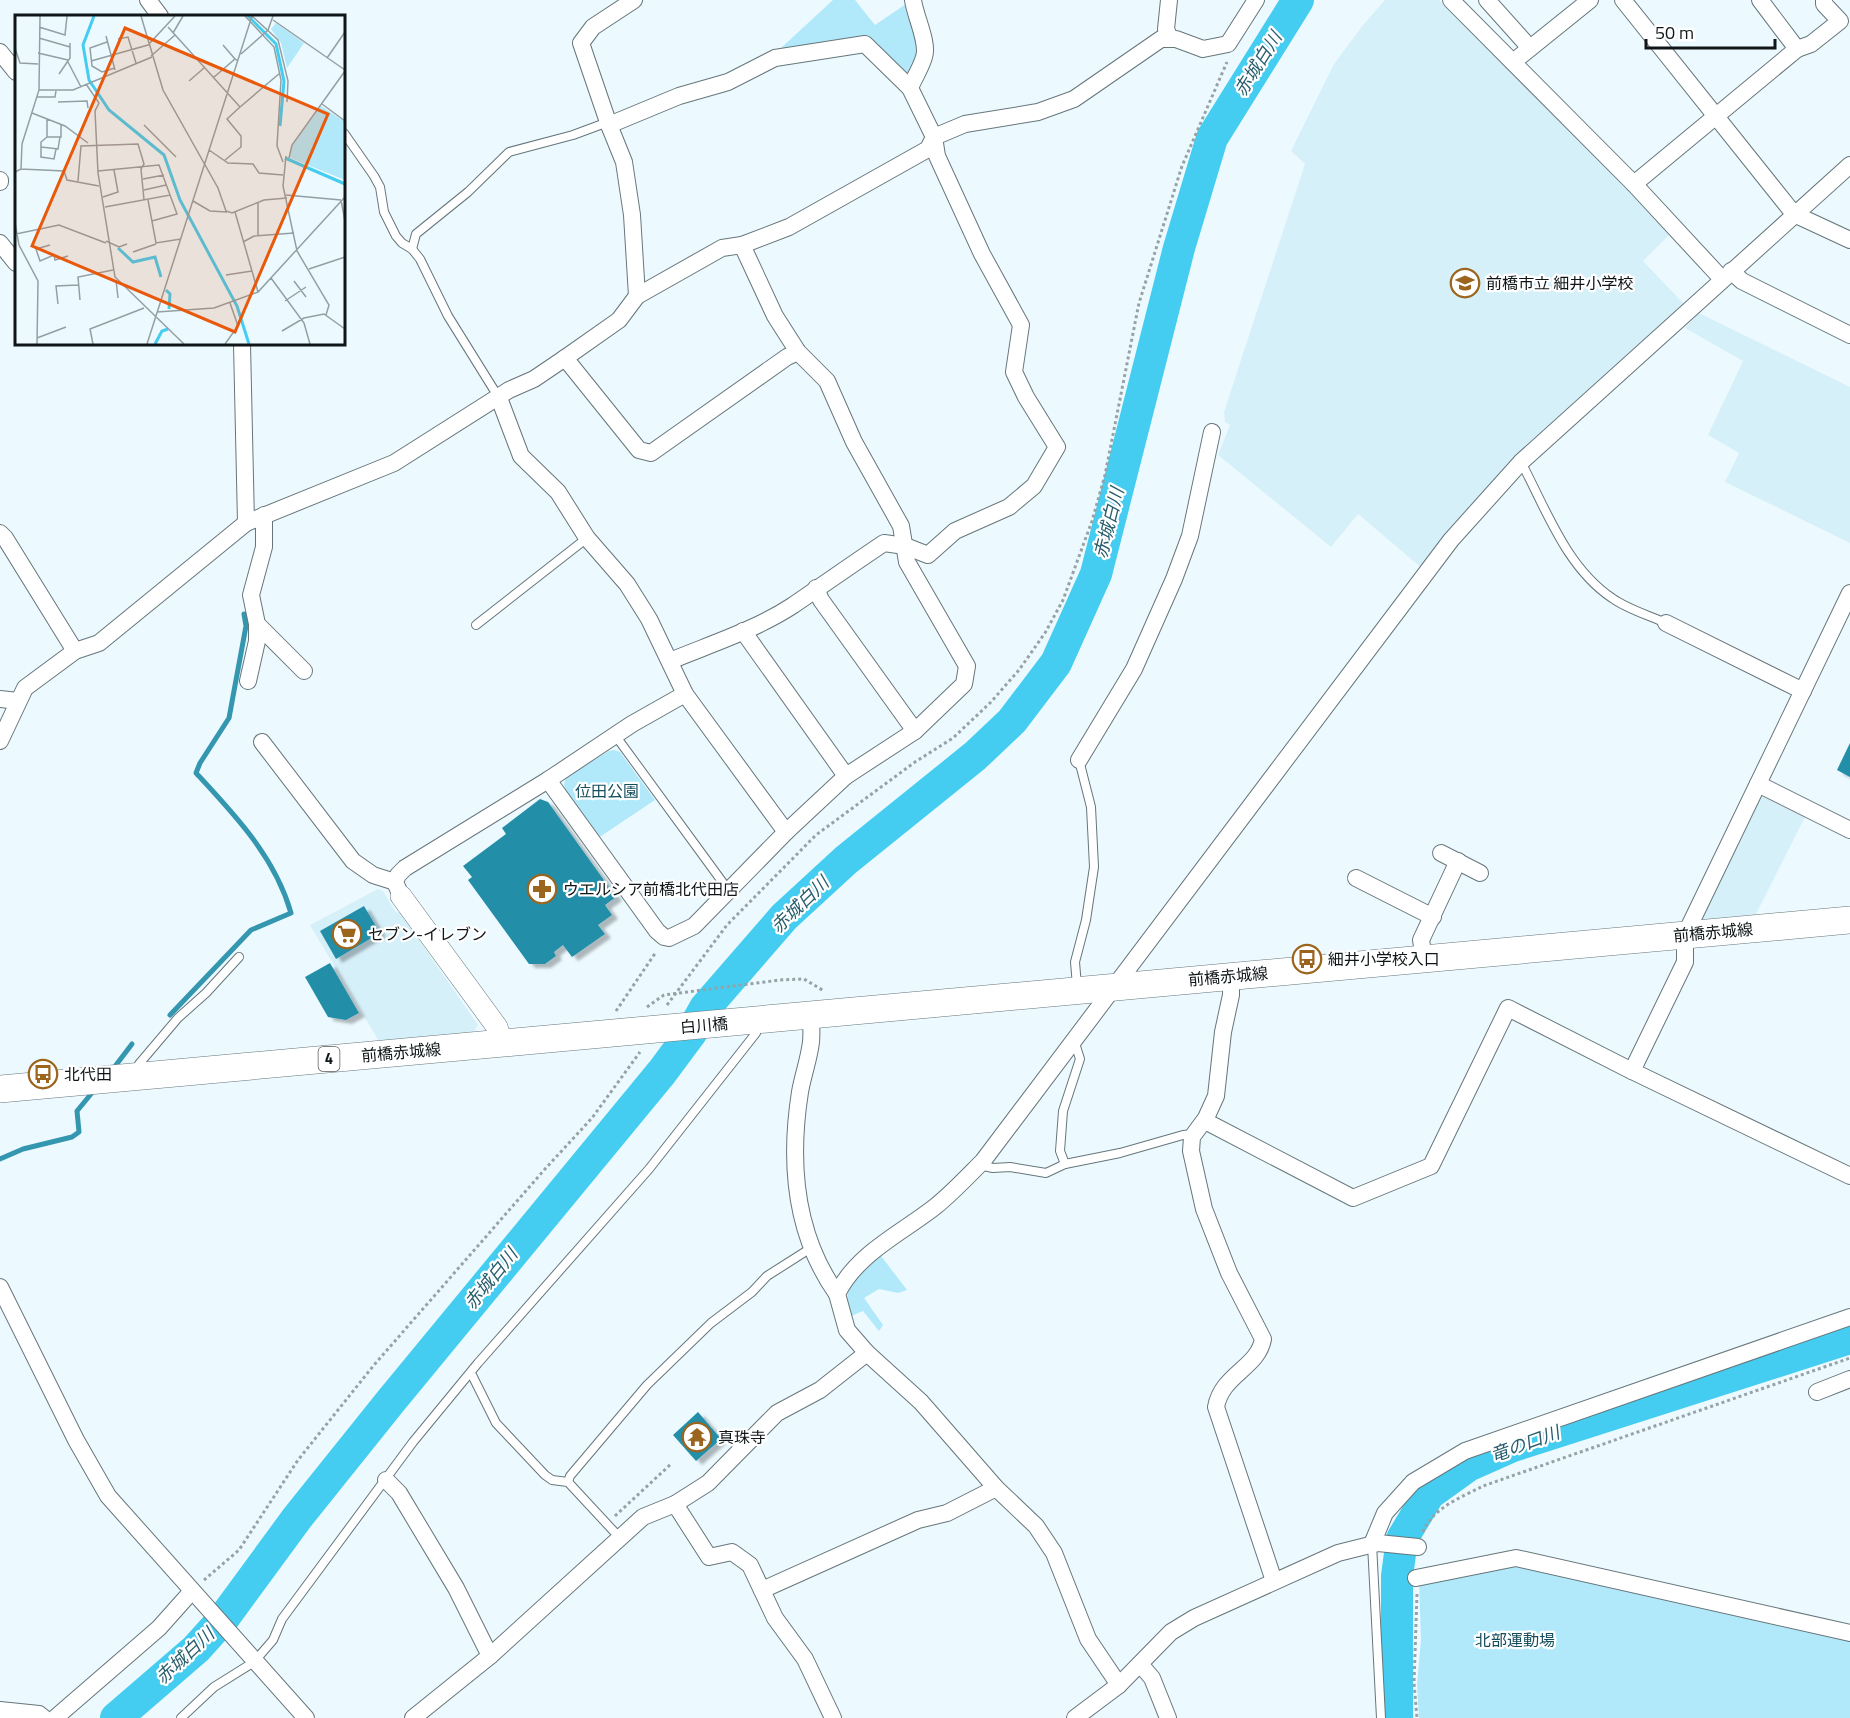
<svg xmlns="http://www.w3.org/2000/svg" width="1850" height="1718" viewBox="0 0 1850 1718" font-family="'Titillium Web','Noto Sans JP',sans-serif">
	<defs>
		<filter id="shadow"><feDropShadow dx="6" dy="4" stdDeviation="1.5" flood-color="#0004"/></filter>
	</defs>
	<rect width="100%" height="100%" fill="#ecfaff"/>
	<g fill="#d6f0f9">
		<path d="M1385 0H1439L1671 233 1643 261 1686 306 1506 465 1423 569 1358 514 1331 547 1218 455 1230 425 1225 422 1224 412 1305 164 1291 151 1334 64 1363 25Z"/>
		<path d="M1699 313 1850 387V543L1725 482 1739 453 1708 435 1743 361 1685 328Z"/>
		<path d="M1757 793 1805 817 1753 920 1693 925Z"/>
		<path d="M378 889 383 891 395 911 401 914 478 1025 473 1032 380 1043 310 925Z"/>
	</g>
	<g fill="#b2e9fa">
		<path d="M833 0H855L875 25 906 4 918 44V58L907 83 865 38 787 50 781 48Z"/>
		<path d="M614 750 620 752 655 800 598 838 565 791 564 784 566 777 609 751Z"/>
		<path d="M878 1252 907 1290 898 1293 879 1289 864 1298 883 1325 879 1331 863 1311 849 1317C843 1279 853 1278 878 1252Z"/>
		<path d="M1515 1561 1850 1638V1718H1419L1417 1684 1421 1640 1419 1580Z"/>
	</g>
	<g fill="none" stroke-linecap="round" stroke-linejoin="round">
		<g stroke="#3496af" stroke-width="5">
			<path d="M170 1015 251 930 291 913C275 857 235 815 196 773L200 763 229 718 246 626 244 614"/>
			<path d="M116 1065 132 1044"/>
			<path d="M0 1159 23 1149 72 1137 79 1132 77 1111 91 1094"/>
		</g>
		<g stroke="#44cdf0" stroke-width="32">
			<path d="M116 1718 196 1649 223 1619 297 1518 390 1402 662 1072 691 1033 705 1008 784 917 846 860 975 756 1012 721 1056 663 1096 574 1179 248 1212 138 1298 0"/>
			<path d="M1397 1718V1576L1402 1539 1429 1494 1468 1466 1513 1446 1850 1338"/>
		</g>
	</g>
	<g fill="#228ea8" filter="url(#shadow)">
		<path d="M1850 743V777L1837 770Z"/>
		<path d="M540 799 548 802 616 897 605 905 612 915 598 925 605 934 572 957 563 945 554 952 556 956 545 964H529L468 880 472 877 463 866 506 834 502 828Z"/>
		<path d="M364 906 380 933 336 959 320 931Z"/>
		<path d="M330 963 359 1013 346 1020 328 1017 305 977Z"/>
		<path d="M698 1412 721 1439 696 1461 673 1435Z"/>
	</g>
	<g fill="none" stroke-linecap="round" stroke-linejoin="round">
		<g stroke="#66767b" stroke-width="10">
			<g id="service">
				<path d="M344 133 374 176 380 187 384 212 396 236 402 243 412 249 420 259 448 316 499 398"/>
				<path d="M412 249 416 234 468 192 509 152 573 135 608 122"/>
				<path d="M1521 462C1546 509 1566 567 1612 598 1627 609 1648 615 1666 623"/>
				<path d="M476 625 587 538"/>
				<path d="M615 735 729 891"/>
				<path d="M1077 986 1075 962 1086 920 1094 867 1091 807 1079 760"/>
				<path d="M136 1072 139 1064 178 1018 206 993 239 957"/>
				<path d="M1065 1164 1060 1151 1063 1111 1080 1059 1074 1040"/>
				<path d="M979 1165 993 1168 1010 1167 1046 1173 1065 1164 1120 1153 1183 1135 1193 1134"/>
				<path d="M471 1373 496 1423 545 1475 552 1480 568 1482 620 1538"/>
				<path d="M568 1482 570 1476 647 1385 711 1323 752 1292 767 1276 811 1248"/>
				<path d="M1372 1544 1381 1718"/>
				<path d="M181 1718 214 1687 254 1662 273 1640 282 1619 413 1442 478 1363 649 1169 756 1033 759 1024"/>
			</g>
		</g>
		<g stroke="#66767b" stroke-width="18">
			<g id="minor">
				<path d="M148 0 160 16"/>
				<path d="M634 0 593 27 581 43 609 125 624 162 632 215 637 296"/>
				<path d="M1169 0 1166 29 1170 39"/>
				<path d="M1451 0 1634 184 1722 279"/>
				<path d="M1487 0 1530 48"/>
				<path d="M1623 0 1794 214 1850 240"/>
				<path d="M1797 49 1811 44 1840 21 1824 4V0"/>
				<path d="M0 52 16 72"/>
				<path d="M1513 62 1590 0"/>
				<path d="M910 88C914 78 921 68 924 57 929 43 915 16 913 0"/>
				<path d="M609 125 679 96 728 82 775 58 865 44 910 88 934 137 937 156 982 254 1021 325 1014 372 1026 397 1057 447 1034 486 1009 507 955 531 928 555 905 546 884 543C854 563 823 585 792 606 755 630 711 644 670 661"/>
				<path d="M0 180V182"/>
				<path d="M1634 184 1797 49 1760 0"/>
				<path d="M0 243 16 263"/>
				<path d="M742 245 775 316 798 352 827 381 854 442 901 526 907 562 967 666 964 684 915 731 846 776 786 832"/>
				<path d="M1731 271 1742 281 1850 335"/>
				<path d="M242 344 246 523"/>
				<path d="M565 358 639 450 651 453 787 357 798 352"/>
				<path d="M499 398 521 456 558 492 587 538 627 584 649 619 685 694 786 832 694 926 669 938 664 937 657 931 548 780"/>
				<path d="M264 515V547L251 595 257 624 304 671"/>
				<path d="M0 533 5 538 75 651"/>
				<path d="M816 588 821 600 915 731"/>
				<path d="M1850 593 1685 935V962L1632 1071 1850 1176"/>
				<path d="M1666 623 1803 691"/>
				<path d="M743 631 846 776"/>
				<path d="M248 681 257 641V624"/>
				<path d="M0 699 18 701"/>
				<path d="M0 741 25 688 75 651 99 643 246 523 394 463 509 390 534 379 565 358 619 320 637 296 722 248 742 245 789 227 928 149 934 137 965 124 1038 112 1074 99 1161 39H1176L1203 49 1228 44 1256 0"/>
				<path d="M262 742 353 861 373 875 395 882"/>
				<path d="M1079 760 1134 669 1174 579 1190 536 1212 432"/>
				<path d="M1758 784 1850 830"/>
				<path d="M1441 853 1480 873"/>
				<path d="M1356 878 1433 917"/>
				<path d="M401 896 395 882 398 875 405 868 548 780 632 724 685 694"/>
				<path d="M1424 958 1421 940 1458 861"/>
				<path d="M1231 976V995L1223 1032 1216 1096 1206 1118 1192 1137 1191 1151 1204 1209 1229 1273 1263 1339C1258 1368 1222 1374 1216 1407L1274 1581"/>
				<path d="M811 1015C811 1024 812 1033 811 1042 809 1059 803 1075 800 1092 789 1162 795 1235 837 1294"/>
				<path d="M1205 1121 1353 1198 1431 1166 1508 1008 1632 1071"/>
				<path d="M0 1287 76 1440 108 1496 306 1718"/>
				<path d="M1817 1392 1850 1379"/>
				<path d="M386 1480 399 1493 456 1588 490 1656"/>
				<path d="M675 1504 709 1557 732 1552 750 1565 775 1618 805 1659 833 1718"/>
				<path d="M1372 1544 1385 1513 1413 1482 1465 1451 1850 1317"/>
				<path d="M1416 1578 1516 1558 1850 1633"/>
				<path d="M762 1590 918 1520 947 1513 996 1488"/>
				<path d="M1140 1664 1152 1678 1168 1718"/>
				<path d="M1119 1685 1088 1639 1054 1553 1036 1526 996 1488 921 1402 867 1353 847 1330 837 1294C857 1253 902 1233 936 1206 953 1192 968 1176 983 1161L1451 540 1521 462 1850 165"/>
				<path d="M0 1710 39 1714 44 1718"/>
				<path d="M55 1718 159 1628 192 1591"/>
				<path d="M413 1718 490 1656 643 1517 675 1504 708 1483 777 1413 820 1390 867 1353"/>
				<path d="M1075 1718 1119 1685 1171 1632 1194 1618 1338 1553 1378 1543 1418 1547"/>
			</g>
		</g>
		<g stroke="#66767b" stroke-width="22">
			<path id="tertiary" d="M401 896 497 1027 502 1043"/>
		</g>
		<g stroke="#66767b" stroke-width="28">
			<path id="primary" d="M0 1089 1850 920"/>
		</g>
		<g stroke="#97a2a6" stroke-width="3" stroke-dasharray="3 3" stroke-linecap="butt">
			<path d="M667 1005 727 925 816 835 915 762 953 738 991 702 1019 670 1045 633 1063 600 1092 521 1105 475 1139 303 1182 166 1227 62"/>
			<path d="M647 1007 664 995 780 980 804 979 824 991"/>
			<path d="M616 1011 656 952"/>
			<path d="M615 1516 671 1464"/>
			<path d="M1423 1532C1432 1508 1462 1497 1483 1486L1850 1358"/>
			<path d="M204 1580 239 1550 298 1460 374 1365 545 1169 592 1118 640 1052"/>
			<path d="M1417 1594 1414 1683 1417 1718"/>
		</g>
		<use href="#service" stroke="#fff" stroke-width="8"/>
		<use href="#minor" stroke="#fff" stroke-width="16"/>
		<use href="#tertiary" stroke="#fff" stroke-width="21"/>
		<use href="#primary" stroke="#fff" stroke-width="27"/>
	</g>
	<defs>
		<g id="school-ring" transform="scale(1.5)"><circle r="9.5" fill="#fff" stroke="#9b651e" stroke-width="1.5"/><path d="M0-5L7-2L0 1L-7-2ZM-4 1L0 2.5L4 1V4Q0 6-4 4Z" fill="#9b651e"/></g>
		<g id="pharmacy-ring" transform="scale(1.5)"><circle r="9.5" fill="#fff" stroke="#9b651e" stroke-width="1.5"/><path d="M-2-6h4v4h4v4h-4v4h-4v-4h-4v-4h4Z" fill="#9b651e"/></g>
		<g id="supermarket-ring" transform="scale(1.5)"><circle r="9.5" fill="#fff" stroke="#9b651e" stroke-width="1.5"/><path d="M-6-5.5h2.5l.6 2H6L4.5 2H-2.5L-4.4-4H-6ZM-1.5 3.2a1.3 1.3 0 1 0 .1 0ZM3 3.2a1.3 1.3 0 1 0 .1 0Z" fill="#9b651e"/></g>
		<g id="bus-ring" transform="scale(1.5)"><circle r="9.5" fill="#fff" stroke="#9b651e" stroke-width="1.5"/><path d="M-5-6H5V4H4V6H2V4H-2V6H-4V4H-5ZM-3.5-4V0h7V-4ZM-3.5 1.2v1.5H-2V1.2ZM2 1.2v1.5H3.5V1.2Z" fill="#9b651e"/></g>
		<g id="temple-ring" transform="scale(1.5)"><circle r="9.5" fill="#fff" stroke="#9b651e" stroke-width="1.5"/><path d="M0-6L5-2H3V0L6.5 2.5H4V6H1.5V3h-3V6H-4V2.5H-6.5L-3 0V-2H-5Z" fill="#9b651e"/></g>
	</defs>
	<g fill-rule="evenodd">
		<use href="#school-ring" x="1465" y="283"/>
		<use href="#pharmacy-ring" x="542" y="889"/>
		<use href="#supermarket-ring" x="347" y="934"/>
		<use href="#bus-ring" x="1307" y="959"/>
		<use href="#bus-ring" x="43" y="1074"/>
		<use href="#temple-ring" x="697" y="1437"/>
	</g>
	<g text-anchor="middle" stroke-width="4.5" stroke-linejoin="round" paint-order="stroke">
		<rect fill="#fff" stroke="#585c5d" stroke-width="1.5" x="318.5" y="1047" width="21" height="24" rx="4.5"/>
		<g font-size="15" font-weight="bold" fill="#101618">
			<text x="329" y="1064">4</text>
		</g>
		<g font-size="16" fill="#101618" stroke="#fff" text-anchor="start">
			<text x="1486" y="289">前橋市立 細井小学校</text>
			<text x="563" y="895">ウエルシア前橋北代田店</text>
			<text x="368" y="940">セブン-イレブン</text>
			<text x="1328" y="965">細井小学校入口</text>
			<text x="64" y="1080">北代田</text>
			<text x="718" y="1443">真珠寺</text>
		</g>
		<g font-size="16" fill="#144d5c" stroke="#fff">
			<text x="607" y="797">位田公園</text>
			<text x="1515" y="1646">北部運動場</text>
		</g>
		<g font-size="16" fill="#101618" stroke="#fff">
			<text transform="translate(1713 932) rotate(-5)" y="6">前橋赤城線</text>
			<text transform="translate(1228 976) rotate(-5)" y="6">前橋赤城線</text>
			<text transform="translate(704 1025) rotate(-5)" y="6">白川橋</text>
			<text transform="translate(401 1052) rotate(-5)" y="6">前橋赤城線</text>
		</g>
		<g font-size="18" font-style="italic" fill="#275d6c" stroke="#fff">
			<text transform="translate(1258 64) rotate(-58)" y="6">赤城白川</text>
			<text transform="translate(1109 523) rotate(-76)" y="6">赤城白川</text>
			<text transform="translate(800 905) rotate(-44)" y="6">赤城白川</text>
			<text transform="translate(491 1279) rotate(-51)" y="6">赤城白川</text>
			<text transform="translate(1525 1444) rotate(-20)" y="6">竜の口川</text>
			<text transform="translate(185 1656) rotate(-43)" y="6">赤城白川</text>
		</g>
	</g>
	<g transform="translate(15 15)">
		<rect width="330" height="330" fill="#ecfaff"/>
		<path d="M261 8 289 28 272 53 266 28 256 14ZM306 91 330 107V165L275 143 277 131Z" fill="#b2e9fa"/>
		<path fill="none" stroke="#44cdf0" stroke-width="3" d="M79 1 68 30 74 65 94 95 149 140 165 185 222 291 234 329M233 1 261 29 269 66 265 111M270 143 330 169M103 233 118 247 140 242 146 262M151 275 155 279 154 294M140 329 147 316 153 314"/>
		<path fill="none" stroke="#949fa3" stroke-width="1.5" d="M126 1 148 75 203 173 211 196 217 198 249 185 272 183M230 1 259 32 266 65 262 131 268 147M237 1 263 25 273 66 272 87M258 5 330 55M24 12 50 20 52 1M153 12 225 92 265 58M158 18 168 1M91 21 100 55M24 23 55 32M103 24 113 22 121 48M92 27 75 33 77 51 87 57 100 53M208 30 220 44M0 33 5 48 23 49M23 38 53 45M226 39 253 15 258 1M136 41 160 20M312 43 330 17M76 46 133 30 160 1M53 47 66 72M44 59 55 43V28M198 63 220 44 223 46M174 66 189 53M71 69 84 88 80 96 83 158 100 262 169 329M24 75H58L137 42M22 82H40L41 76M43 87 72 86 73 93M307 89 330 106M17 98 50 111 73 128M32 104V122H46V110M129 110 161 142M32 122 26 127V142L39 144 41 134M26 132 43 134 45 122M194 135 213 148 238 149 244 158 268 160M271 141 268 171 282 236 314 290 311 300M274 143 277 130 330 56M210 145 226 132V121L212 104 225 92M6 154 7 129 24 75 25 1M83 156 144 150 155 180M0 157 6 154 49 156 52 165 84 171M128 164 149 160M63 166 66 131 123 129 129 149 126 154 129 185M129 175 151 170M271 180 326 185M88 182 103 177 99 155M133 185 141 228 166 224M326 185 330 206M178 186 195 196 212 197M243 188V221M90 192 155 180 162 199 137 206M220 197 243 277M0 208 4 230 23 266 22 329M1 219 44 210 91 228M91 226 104 232 112 229M228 227 239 221 279 218M35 230 21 234 25 246 39 240 40 245 53 241M118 237 141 229M294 254 330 242M211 260 237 256M256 263 289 308 295 329M101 265 103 283M279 266 291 282M65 285 63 262 98 255M270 286 291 272M43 289 41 271 63 270M142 297 199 293 243 277 330 182M267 316 289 303 309 299 330 314M22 323 51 312M78 329 75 314 129 293M132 329 237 1M210 329 223 311 215 288"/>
		<path fill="#e8590c" fill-opacity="0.15" stroke="#e8590c" stroke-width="3" d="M110 13 313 99 220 317 17 231Z"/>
		<rect width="330" height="330" fill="none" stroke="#101618" stroke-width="3"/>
	</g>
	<path d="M1646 39v9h129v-9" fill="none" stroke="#101618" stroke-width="3"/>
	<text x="1655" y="39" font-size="18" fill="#101618" stroke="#ffffff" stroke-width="4.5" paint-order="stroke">50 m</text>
</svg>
